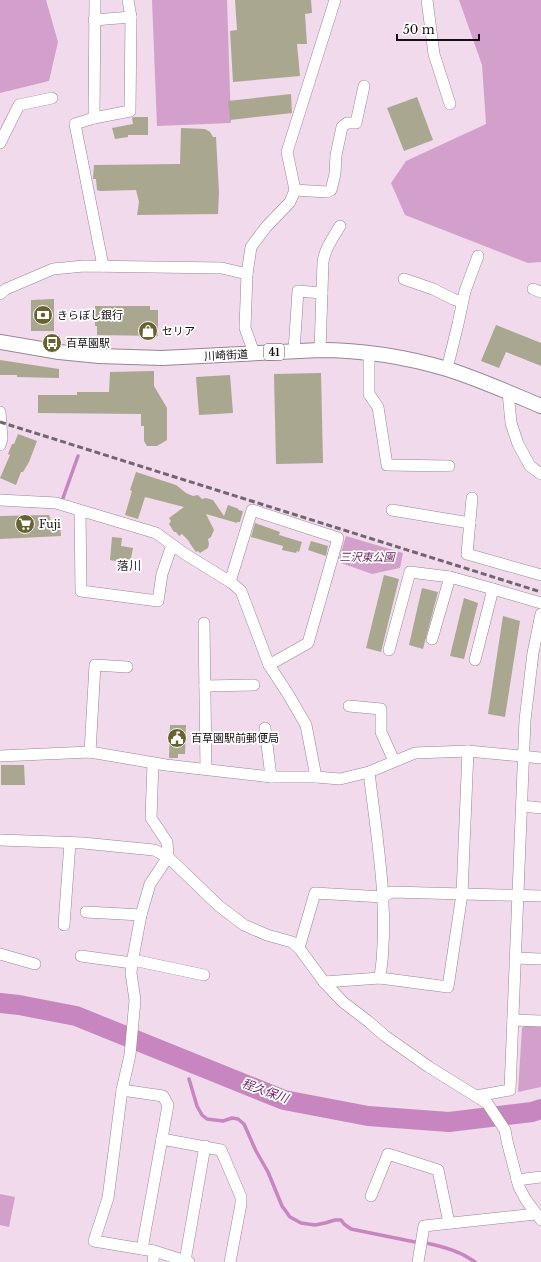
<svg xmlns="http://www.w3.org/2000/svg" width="541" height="1262" viewBox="0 0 541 1262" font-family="'Libre Baskerville','Noto Sans JP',serif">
	<rect width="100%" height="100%" fill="#f0daec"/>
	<g fill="#d3a0cc">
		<path d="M0 0H46L58 42 49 81 0 93Z"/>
		<path d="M152 0H227L231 123 157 126Z"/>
		<path d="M459 0H541V262L528 263 405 215 391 183 406 161 486 124 482 65Z"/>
		<path d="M346 536 403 553 400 568 372 574 338 562Z"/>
		<path d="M526 1025 541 1026V1087L518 1092 522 1028Z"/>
		<path d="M0 1194 15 1197 9 1227 0 1225Z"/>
	</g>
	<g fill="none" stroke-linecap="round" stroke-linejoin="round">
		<g stroke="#c786bf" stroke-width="3.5">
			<path d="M63 498 78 456"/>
			<path d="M196 1071 198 1066"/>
			<path d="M189 1079 197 1106 202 1115 207 1119 223 1121 232 1118 238 1119 244 1124 256 1151 268 1172 282 1206 290 1217 301 1223 315 1225 325 1223 335 1220H341L344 1224 351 1229 415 1242"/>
			<path d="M426 1243C444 1247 460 1251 475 1262"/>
		</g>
		<path stroke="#c786bf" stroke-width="20" d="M0 1003 19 1005 76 1016 284 1100 368 1116 449 1122 532 1112 541 1109"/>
	</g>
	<g fill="#aaa790">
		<path d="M235 0H311L312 13 305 14 307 44H297L300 76 233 82 230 31 237 30Z"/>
		<path d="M291 94 292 113 230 120 228 101Z"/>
		<path d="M417 97 433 140 404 151 387 108Z"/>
		<path d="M134 117H148V135H128V137L115 139 112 128 133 124 132 118Z"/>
		<path d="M181 128 205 129 210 132 213 137H216L219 192 218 214 137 215 139 202 136 190 100 191 97 190 96 179H93L94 165 180 164Z"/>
		<path d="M54 299V331H31V300Z"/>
		<path d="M95 306H150V310H158V336L97 335V326H95Z"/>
		<path d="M496 325 541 343V366L506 352 499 368 481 361Z"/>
		<path d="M0 360 59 369V378L17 377V375H0Z"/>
		<path d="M154 371V386L167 408V440L157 446H147L144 441V426H141V414L38 413V395H77V392H109L110 372Z"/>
		<path d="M321 373 323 463 276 464 274 374Z"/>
		<path d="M230 375 233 413 199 415 196 377Z"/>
		<path d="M18 434 37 441 29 462 23 472H21L16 485 0 478 10 455 8 454 12 444H14Z"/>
		<path d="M136 472 176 485 186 493 193 496 198 495 202 499 206 498 213 500 224 516 228 505 239 509 238 510 243 511 240 522H237V523L206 514 214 530 211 537 208 539 209 544 208 548 200 553 198 551 196 552 191 545 188 540 182 534 179 536 176 532H174L169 524 171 521 169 518 184 507 145 497 138 519 125 515 132 491 130 490Z"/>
		<path d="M49 515 52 524H60L61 536 0 539V516Z"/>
		<path d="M255 523 280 532 279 535 302 542 299 552 297 551 296 553 282 550 283 546 251 537Z"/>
		<path d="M112 537 122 538 121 546 133 548 130 564 110 560Z"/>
		<path d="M311 541 328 546 326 556 308 550Z"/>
		<path d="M384 575 399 579 381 652 366 648Z"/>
		<path d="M422 588 438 592 423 649 409 645Z"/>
		<path d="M464 598 478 603 464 659 450 656Z"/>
		<path d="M503 616 520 621 505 717 488 714Z"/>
		<path d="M170 725H186L185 754H178V758H169Z"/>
		<path d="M1 765H24L25 785H1Z"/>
	</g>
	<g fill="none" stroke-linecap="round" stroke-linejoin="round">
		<g stroke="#998596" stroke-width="12">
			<g id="minor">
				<path d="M427 0 434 54 450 104"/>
				<path d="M94 20 131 17"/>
				<path d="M94 118 95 0"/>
				<path d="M0 143 19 105 52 98"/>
				<path d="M295 190 327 192 331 190 335 174 336 155 342 127 347 123H356L364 86"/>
				<path d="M103 266 75 124 94 118 130 111 131 17 128 0"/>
				<path d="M404 279 433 289 453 299 462 302"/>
				<path d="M533 289 541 292"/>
				<path d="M0 294 6 289 53 269 84 266 222 268 247 274"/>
				<path d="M320 350 323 262C325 248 333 238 340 226"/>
				<path d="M294 351 298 291 322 293"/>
				<path d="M254 353 245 328 247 274 251 247 266 227 290 202 295 190 287 152 335 0"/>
				<path d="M369 353V394L378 407 387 465 449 466"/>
				<path d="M447 369 458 324 465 291 478 256"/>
				<path d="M508 392 511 423 518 444 530 466 541 474"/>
				<path d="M0 412 2 439 0 445"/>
				<path d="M472 498 467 554 541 575"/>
				<path d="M0 500 56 503 156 533 185 554 232 583 241 591 269 665 288 694 306 725 316 777 340 779 369 772 415 753 468 751 541 758"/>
				<path d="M392 510 470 523"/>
				<path d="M80 511 81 591 158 601 162 574 172 545"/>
				<path d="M230 582 252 510 338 538 308 643 269 665"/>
				<path d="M204 623 206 769"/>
				<path d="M432 639 450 577"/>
				<path d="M389 650 410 572 450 577 493 589 541 603"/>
				<path d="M475 660 493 589"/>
				<path d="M205 686 254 685"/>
				<path d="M349 706 381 709V732L394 761"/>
				<path d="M265 728 271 777"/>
				<path d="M90 752 95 665 127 667"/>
				<path d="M0 756 90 752 166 765 271 777H316"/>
				<path d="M153 763 151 818 167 842 168 857 219 906 244 925 267 935 292 942 299 948 324 982 343 1002 369 1022 385 1036 429 1067 487 1103 505 1130 507 1141 519 1187 526 1200 541 1220"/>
				<path d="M369 772C377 840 390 910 380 978"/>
				<path d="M522 806 541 808"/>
				<path d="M0 840 83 843 154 850 168 857 150 884 141 915 132 963 131 973 135 1000 130 1055 122 1090 108 1198 94 1241 154 1251 153 1262"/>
				<path d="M86 912 141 915"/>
				<path d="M64 925 70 843"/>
				<path d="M299 948 315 893 383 897 391 892 541 896"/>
				<path d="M0 954 35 964"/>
				<path d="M81 956 132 963"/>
				<path d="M516 958 541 959"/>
				<path d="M133 960 204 975"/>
				<path d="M324 982 380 978 448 987 462 894 468 751"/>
				<path d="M513 1020 541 1021"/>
				<path d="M122 1090 163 1096 168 1105 142 1249"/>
				<path d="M476 1096 510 1090 525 720 533 653 541 614"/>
				<path d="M162 1139 221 1150 241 1197V1204L230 1262"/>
				<path d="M517 1180 541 1177"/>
				<path d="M371 1196 388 1154 438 1170 449 1223"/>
				<path d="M154 1251 189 1262"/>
				<path d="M185 1261 205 1146"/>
				<path d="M418 1262 424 1226 536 1214"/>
			</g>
		</g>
		<g stroke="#998596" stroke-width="16">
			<path id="major" d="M0 342 59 352 99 356 162 358 320 350C363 350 406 357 447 369 479 379 510 393 541 406"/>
		</g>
		<use href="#minor" stroke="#fff" stroke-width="11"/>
		<use href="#major" stroke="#fff" stroke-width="14"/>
		<path stroke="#726570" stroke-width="3" stroke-dasharray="6 3" stroke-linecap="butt" d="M0 422 541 592"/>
	</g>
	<defs>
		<g id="bank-disc" transform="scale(1)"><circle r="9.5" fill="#68622f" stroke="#fff"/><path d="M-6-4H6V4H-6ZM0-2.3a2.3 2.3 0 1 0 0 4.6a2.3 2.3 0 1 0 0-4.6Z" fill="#fff"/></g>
		<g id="shop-disc" transform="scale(1)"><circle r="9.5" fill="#68622f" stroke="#fff"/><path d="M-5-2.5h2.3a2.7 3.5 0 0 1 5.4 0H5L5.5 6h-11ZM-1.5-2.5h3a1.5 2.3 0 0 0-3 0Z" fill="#fff"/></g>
		<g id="bus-disc" transform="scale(1)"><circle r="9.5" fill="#68622f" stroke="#fff"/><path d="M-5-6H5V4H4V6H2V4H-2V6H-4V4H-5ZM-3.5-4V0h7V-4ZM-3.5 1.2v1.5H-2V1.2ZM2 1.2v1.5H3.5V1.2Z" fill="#fff"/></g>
		<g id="supermarket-disc" transform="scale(1)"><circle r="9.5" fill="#68622f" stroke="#fff"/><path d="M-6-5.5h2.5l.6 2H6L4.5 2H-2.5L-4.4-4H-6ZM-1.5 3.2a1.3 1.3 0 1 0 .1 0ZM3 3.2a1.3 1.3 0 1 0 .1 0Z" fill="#fff"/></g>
		<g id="civic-disc" transform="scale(1)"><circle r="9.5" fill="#68622f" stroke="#fff"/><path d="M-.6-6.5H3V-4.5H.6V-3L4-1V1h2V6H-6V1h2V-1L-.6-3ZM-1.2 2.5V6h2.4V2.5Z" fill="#fff"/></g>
	</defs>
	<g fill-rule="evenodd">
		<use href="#bank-disc" x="43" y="315"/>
		<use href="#shop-disc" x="148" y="331"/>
		<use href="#bus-disc" x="52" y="343"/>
		<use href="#supermarket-disc" x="25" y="524"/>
		<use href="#civic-disc" x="177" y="738"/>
	</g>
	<g text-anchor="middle" stroke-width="3.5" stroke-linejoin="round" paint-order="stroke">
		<rect fill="#fff" stroke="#5c575b" stroke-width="1" x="264" y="344" width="20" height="16" rx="3"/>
		<g font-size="10" font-weight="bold" fill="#160f15">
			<text x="274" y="356">41</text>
		</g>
		<g font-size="11" fill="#160f15" stroke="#fff" text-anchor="start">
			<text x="57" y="319">きらぼし銀行</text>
			<text x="162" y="335">セリア</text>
			<text x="66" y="347">百草園駅</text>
			<text x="39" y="528">Fuji</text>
			<text x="191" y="742">百草園駅前郵便局</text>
		</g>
		<g font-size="11" fill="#160f15" stroke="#fff">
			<text transform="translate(226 355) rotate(-3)" y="4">川崎街道</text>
		</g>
		<g font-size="11" font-style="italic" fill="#671a61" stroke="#fff">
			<text x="367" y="561">三沢東公園</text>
		</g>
		<g font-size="12" fill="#332331" stroke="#fff">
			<text x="129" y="570">落川</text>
		</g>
		<g font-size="12" font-style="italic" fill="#6d2167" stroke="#fff">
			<text transform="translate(265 1091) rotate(20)" y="4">程久保川</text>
		</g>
	</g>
	<path d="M397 34v6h82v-6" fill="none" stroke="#160f15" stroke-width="2"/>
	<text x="403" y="34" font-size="12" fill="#160f15" stroke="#ffffff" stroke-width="3" paint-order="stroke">50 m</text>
</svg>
